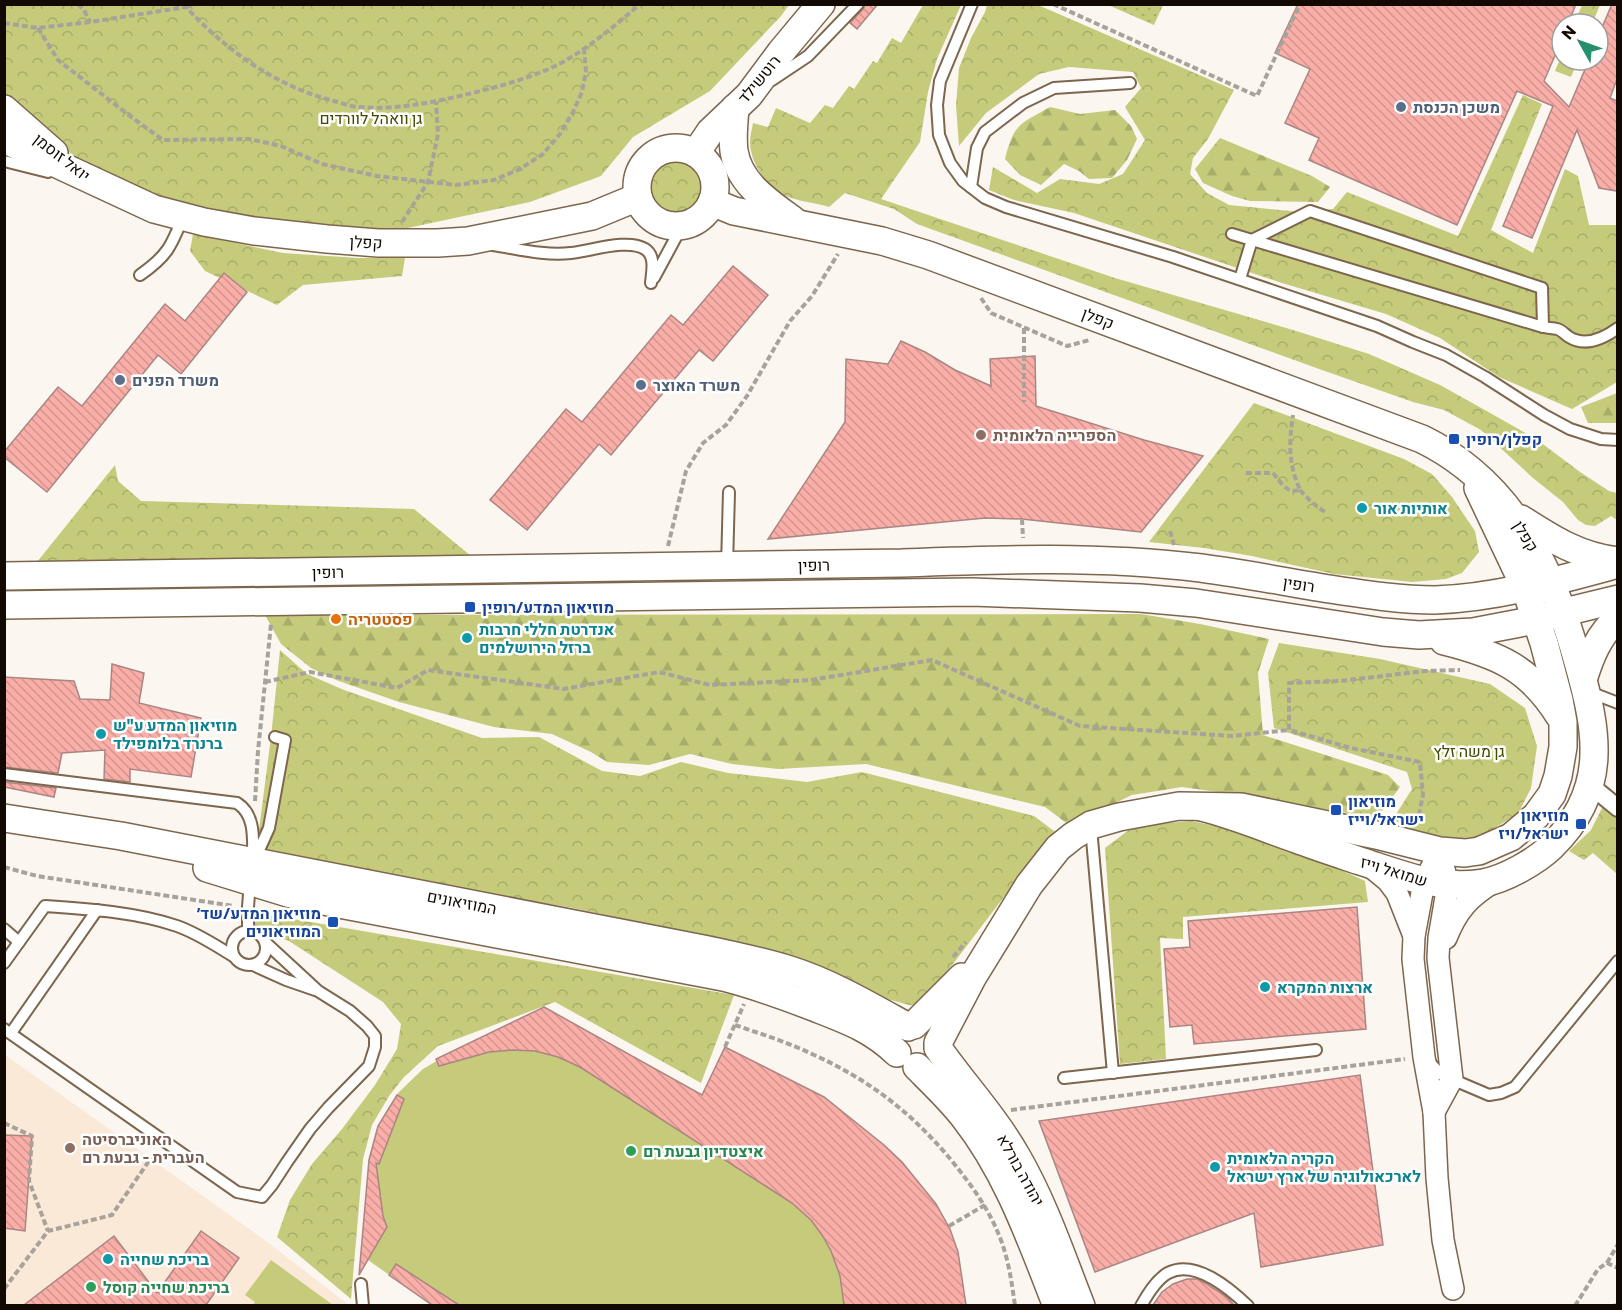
<svg xmlns="http://www.w3.org/2000/svg" width="1622" height="1310" viewBox="0 0 1622 1310" font-family="Commissioner,Heebo,sans-serif">
	<defs>
		<pattern id="grass-dots" width="8" height="8" patternUnits="userSpaceOnUse" patternTransform="scale(1.5)"><rect width="8" height="8" fill="#c5cb7b"/><path d="M2 2h.1M6 6h.1" fill="none" stroke="#a8ad69" stroke-width="1.8" stroke-linecap="round"/></pattern>
		<pattern id="forest-firs" width="22" height="20" patternUnits="userSpaceOnUse" patternTransform="scale(1.5)"><rect width="22" height="20" fill="#c5cb7b"/><path d="M5 1l3.5 6h-7zM16 11l3.5 6h-7z" fill="#a8ad69"/></pattern>
		<pattern id="park-crowns" width="20" height="18" patternUnits="userSpaceOnUse" patternTransform="scale(1.5)"><rect width="20" height="18" fill="#c5cb7b"/><path d="M2 6a3 3 0 1 1 6 0M12 15a3 3 0 1 1 6 0" fill="none" stroke="#a8ad69"/></pattern>
		<pattern id="building-back-hatch" width="6" height="6" patternUnits="userSpaceOnUse" patternTransform="scale(1.5)"><rect width="6" height="6" fill="#faaea8"/><path d="M-1 5l2 2M0 0l6 6M5-1l2 2" fill="none" stroke="#d5948f"/></pattern>
	</defs>
	<rect width="100%" height="100%" fill="#fbf6f0"/>
	<path fill="#fbe9d8" d="M4 1054 266 1241 349 1305H5Z"/>
	<path fill="url(#grass-dots)" d="M1108 5H1163L1154 25Z"/>
	<g fill="url(#forest-firs)">
		<path d="M1050 107 1080 114 1115 110 1131 126 1137 139 1127 160 1112 178 1089 179 1079 171 1064 164 1041 185 1020 175 1005 159C1014 123 1020 124 1050 107Z"/>
		<path d="M1220 138 1312 176 1330 187 1318 202 1250 201 1232 196 1203 183 1195 169Z"/>
		<path d="M1617 393V423H1588L1581 407Z"/>
		<path d="M1141 614 1200 624 1269 639 1258 673 1263 735 1388 775 1400 787 1377 818 1247 796 1182 787 1132 795 1069 825 1045 807 866 764 778 769 732 764 690 754 649 765 607 762 591 752 552 734 494 727 399 702 336 680 311 668 281 644 265 615Z"/>
	</g>
	<g fill="url(#park-crowns)">
		<path d="M4 5H789L781 16 710 91 633 137 601 176 530 202 389 232 267 225 173 206 96 176 5 95Z"/>
		<path d="M923 5H961L937 59 928 92 920 142 881 199 1115 278 1293 330 1369 354 1440 385 1483 409 1536 439 1580 472 1609 491 1617 493V520L1611 516 1595 526 1586 525 1578 520 1563 502 1533 478 1481 430 1444 410 1413 402 1322 370 917 224 894 209 845 193 829 207C817 203 795 201 784 195 766 186 750 162 750 142 750 136 752 129 753 123L768 127 776 108 810 123 825 105 833 108 849 86 854 89 873 61 877 63 892 38 901 43Z"/>
		<path d="M987 5H1038L1234 90 1208 139 1193 158 1190 174 1207 193 1229 205 1300 212 1333 209 1347 192 1458 236 1523 95 1542 104 1491 230 1533 253 1565 169 1578 176 1589 225H1617V382L1572 409 1499 377 1440 338 1386 314 1282 283 1074 213 1014 200 989 190 993 167 1037 193 1060 179 1099 184 1123 174 1145 140 1125 107 1141 88 1133 72 1069 67 1039 74 986 113 959 146 956 105 959 68 971 38 985 12Z"/>
		<path d="M1582 5H1600L1592 24H1574Z"/>
		<path d="M1562 54V60H1578L1571 77 1555 71Z"/>
		<circle cx="675" cy="186" r="29"/>
		<path d="M193 234 283 253 358 258H405L402 276 303 285 277 305 205 271 190 251Z"/>
		<path d="M1254 403 1404 459 1432 474 1452 497 1475 531 1479 552 1462 573 1446 579 1412 582 1334 574 1252 556 1204 548 1149 542Z"/>
		<path d="M115 465 118 481 141 501 414 509 471 556 37 562Z"/>
		<path d="M1279 643 1380 659 1490 684 1525 708 1537 746 1531 788 1518 814 1479 837 1428 840 1393 819 1412 789 1407 772 1274 728 1268 673Z"/>
		<path d="M280 650 307 674 344 690 482 738 539 737 602 771 640 776 681 762 728 773 807 782 862 772 1034 816 1058 834 1010 889 921 1006 909 1005 887 999 862 985 766 949 573 908 256 853 271 737Z"/>
		<path d="M1608 796 1617 797V874L1593 853 1584 860 1569 851 1591 830Z"/>
		<path d="M1191 821 1231 829 1324 862 1365 881 1368 902 1183 917V939L1160 938 1166 1059 1120 1064 1105 848 1130 829 1157 824Z"/>
		<path d="M252 912 734 995 701 1083 555 1002 438 1046 404 1077 389 1096 372 1125 363 1159 351 1299 277 1237 290 1200 312 1164 342 1129 375 1085 397 1049 401 1024 383 1002 289 941 248 926Z"/>
	</g>
	<g fill="#c5cb7b">
		<path d="M544 1007 702 1095 725 1047 824 1097 884 1145 902 1162 936 1204 950 1229 958 1252 966 1305H432L361 1255 369 1157 378 1126 398 1093 423 1069 457 1049Z"/>
		<path d="M271 1260 333 1305H253L255 1302 245 1295Z"/>
	</g>
	<g fill="url(#building-back-hatch)" stroke="#ab8582" stroke-width="1.5">
		<path d="M865 4H878L857 29 850 23 863 9Z"/>
		<path d="M1298 4H1576L1568 24H1562V39L1544 81 1569 107 1589 60H1598V37L1612 4H1617V79L1610 98 1617 101V191L1599 188 1577 130 1532 238 1503 226 1553 106 1517 91 1457 225 1309 160 1319 138 1285 123 1310 69 1275 53Z"/>
		<path d="M733 266 768 295 713 361 699 350 611 455 599 444 527 530 490 500 566 409 582 422 671 315 683 325Z"/>
		<path d="M224 273 247 292 181 374 158 355 47 492 4 457V452L58 387 82 406 165 304 185 321Z"/>
		<path d="M901 341 925 352 955 370 991 386 990 359 1035 356 1036 406 1144 440 1203 456 1141 532 1022 519 985 518 768 539 845 422 846 359 888 364Z"/>
		<path d="M112 664 144 673 139 703 201 718 191 777 130 769V782L104 779 105 750 62 753 58 773 4 767V677L74 681 80 699 110 700Z"/>
		<path d="M4 782 56 788 54 797 4 787Z"/>
		<path d="M1357 907 1366 1029 1194 1044 1192 1025 1170 1027 1164 949 1190 947 1188 921Z"/>
		<path d="M544 1007 702 1095 725 1047 824 1097 884 1145 902 1162 936 1204 950 1229 958 1252 966 1305H844L840 1276 831 1251 822 1235 811 1220 792 1203 580 1067 558 1057 535 1051 513 1050 489 1052 439 1066 436 1059Z"/>
		<path d="M1360 1075 1383 1245 1261 1267 1254 1213 1095 1272 1039 1121Z"/>
		<path d="M397 1095 404 1099 379 1164 376 1163 383 1216 387 1227 359 1275 369 1160 378 1126Z"/>
		<path d="M4 1135 32 1136 25 1231 4 1228Z"/>
		<path d="M201 1231 239 1258 206 1305H24L114 1236 157 1293Z"/>
		<path d="M396 1264 459 1305H432L389 1275Z"/>
		<path d="M1187 1279H1197L1207 1284 1227 1297 1234 1305H1153L1162 1292 1173 1284Z"/>
	</g>
	<g fill="none" stroke-linecap="round" stroke-linejoin="round">
		<g stroke="#7d664d" stroke-width="14">
			<g id="service">
				<path d="M972 4 940 81 937 105 939 135 950 163 963 181 985 198 1006 207 1173 257 1377 326 1413 342 1446 355 1485 377 1544 415 1570 429 1601 439 1618 440"/>
				<path d="M772 80 808 56 858 4"/>
				<path d="M4 161 48 172"/>
				<path d="M971 187 977 148 985 132 1023 103 1054 88 1130 83"/>
				<path d="M1232 234 1543 327C1547 328 1553 328 1557 329 1562 330 1564 334 1569 337 1585 347 1603 339 1618 328"/>
				<path d="M493 245C519 249 545 256 571 253 591 251 628 238 645 249 656 256 652 272 651 283"/>
				<path d="M140 275C167 256 171 247 183 217"/>
				<path d="M654 278 682 226"/>
				<path d="M1240 279 1252 240 1310 211 1542 288 1543 327"/>
				<path d="M727 566 729 492"/>
				<path d="M1587 691 1618 703"/>
				<path d="M4 774 237 803C256 815 253 840 253 860"/>
				<path d="M1091 828 1113 1073"/>
				<path d="M255 859 269 828 285 740 275 737"/>
				<path d="M4 929 19 942"/>
				<circle cx="249" cy="948" r="17"/>
				<path d="M248 931V907L250 881"/>
				<path d="M4 963 45 906C88 909 136 912 177 926 197 933 215 945 233 956"/>
				<path d="M253 965 286 980 315 990"/>
				<path d="M4 1029 237 1192 262 1197 272 1185 287 1162 310 1129 328 1108 369 1066 375 1047V1036L367 1026 350 1011 318 991 266 943"/>
				<path d="M11 1033 97 910"/>
				<path d="M1428 1061 1442 1075 1489 1095 1501 1093 1515 1087 1618 961"/>
				<path d="M1064 1078 1316 1050"/>
				<path d="M361 1284 363 1306"/>
				<path d="M1141 1306C1147 1295 1157 1279 1168 1273 1195 1259 1229 1288 1248 1306"/>
			</g>
		</g>
		<g stroke="#7d664d" stroke-width="20">
			<path id="pedestrian" d="M1590 785 1618 808"/>
		</g>
		<g stroke="#7d664d" stroke-width="24">
			<g id="minor">
				<path d="M1440 851 1424 882 1414 936 1413 959 1424 1057 1434 1112 1437 1178 1443 1240 1453 1289"/>
				<path d="M1371 867 1388 881 1397 893 1414 936"/>
				<path d="M1446 938C1457 910 1469 897 1495 881"/>
				<path d="M1434 1112 1452 1079 1438 958 1439 938 1448 885 1444 869"/>
			</g>
		</g>
		<g stroke="#7d664d" stroke-width="30">
			<g id="tertiary">
				<path d="M735 108C734 122 732 137 734 151 739 184 770 203 794 221"/>
				<path d="M4 109 54 153"/>
				<path d="M4 137 14 144 154 209 204 222 254 231 327 239 378 243H438L468 241 592 216 638 197"/>
				<circle cx="676" cy="187" r="39"/>
				<path d="M696 153 710 132 749 95 781 52 821 4"/>
				<path d="M712 202 734 211 882 241 928 255 1422 439C1512 483 1553 570 1578 662 1598 732 1609 791 1551 847 1535 862 1505 879 1483 883 1437 890 1403 875 1360 861 1339 854 1317 847 1296 839 1264 828 1234 815 1201 807"/>
				<path d="M1521 519C1552 539 1580 557 1618 561"/>
				<path d="M4 576 902 563C1001 559 1102 556 1201 568 1246 574 1291 583 1336 590 1369 595 1402 600 1435 600 1496 598 1559 580 1618 564"/>
				<path d="M4 605 972 592 1140 598 1196 603 1383 632 1419 635 1473 632 1520 623 1618 599"/>
				<path d="M1444 641C1496 654 1529 667 1559 715"/>
				<path d="M1583 680C1590 657 1599 634 1618 618"/>
				<path d="M4 818 121 836 703 949C732 955 761 961 790 970 831 983 870 1006 908 1027"/>
				<path d="M207 868 288 893 313 899 723 977C755 985 785 996 816 1008 847 1020 872 1029 897 1053"/>
				<path d="M914 1025 962 977"/>
				<path d="M938 1043 972 978 1029 885 1058 848 1073 836 1091 825 1119 817 1179 806 1241 807 1376 835 1440 851 1465 853 1479 851 1511 837 1536 816 1552 794 1558 776 1563 747V722L1559 700 1544 643 1525 587 1478 488"/>
				<path d="M938 1048C964 1085 995 1118 1017 1157 1044 1204 1061 1255 1081 1306"/>
				<path d="M917 1067C933 1083 950 1099 964 1117 1008 1173 1031 1240 1057 1306"/>
			</g>
		</g>
		<g stroke="#a8a29b" stroke-width="4" stroke-dasharray="6 3" stroke-linecap="butt">
			<path d="M78 4 84 10 90 22"/>
			<path d="M1053 4 1257 96 1300 4"/>
			<path d="M185 6 186 7 195 4"/>
			<path d="M4 23 38 28 90 22 186 7C226 50 275 86 334 101 342 103 351 107 360 107 396 110 429 103 464 95 497 87 533 78 563 62 591 46 616 25 640 4"/>
			<path d="M38 28 58 60 130 116 163 140 249 139 281 146 322 164 377 176 456 185 494 180 520 169 543 154 560 134 573 112 582 92 586 72 584 49"/>
			<path d="M402 222 428 182 438 134 436 102"/>
			<path d="M981 298 991 313 1067 346 1090 340"/>
			<path d="M1024 328V402"/>
			<path d="M1246 473H1273C1281 482 1286 494 1300 490 1288 463 1289 443 1293 415"/>
			<path d="M1300 490C1308 499 1316 507 1327 513"/>
			<path d="M1022 519 1023 538"/>
			<path d="M1170 531 1174 545"/>
			<path d="M668 546 686 471 703 443 726 425 747 396 790 321 812 296 838 254"/>
			<path d="M265 682 310 672 397 688 428 670 564 689 659 672 710 685 811 680 932 660 1080 726 1232 736 1289 730"/>
			<path d="M255 801 258 751 271 624"/>
			<path d="M1417 824 1423 795 1420 762 1351 748 1289 730V683L1340 681 1425 671 1460 670"/>
			<path d="M4 867 37 876 234 906"/>
			<path d="M953 957 966 942"/>
			<path d="M735 1025C761 1034 787 1042 812 1054 870 1080 912 1113 952 1161 973 1187 991 1212 1002 1243 1009 1263 1012 1284 1015 1306"/>
			<path d="M725 1047 744 1004"/>
			<path d="M1011 1110 1405 1059"/>
			<path d="M4 1123 32 1136 29 1181 48 1231"/>
			<path d="M949 1226 985 1205"/>
			<path d="M1607 1263 1618 1244"/>
			<path d="M4 1289 48 1231 112 1215 155 1152"/>
			<path d="M1575 1306 1598 1269 1607 1263 1618 1268"/>
			<path d="M1613 1306 1618 1305"/>
		</g>
		<use href="#service" stroke="#fff" stroke-width="10"/>
		<use href="#pedestrian" stroke="#fff" stroke-width="16"/>
		<use href="#minor" stroke="#fff" stroke-width="21"/>
		<use href="#tertiary" stroke="#fff" stroke-width="27"/>
	</g>
	<g fill="#5c6f8a" stroke="#fff" stroke-width="2">
		<circle cx="1401" cy="107" r="6"/>
		<circle cx="120" cy="380" r="6"/>
		<circle cx="641" cy="385" r="6"/>
	</g>
	<g fill="#8d6e63" stroke="#fff" stroke-width="2">
		<circle cx="981" cy="435" r="6"/>
		<circle cx="70" cy="1148" r="6"/>
	</g>
	<g fill="#1a4fb4" stroke="#fff" stroke-width="2">
		<rect x="1448" y="433" width="12" height="12" rx="3"/>
		<rect x="464" y="601" width="12" height="12" rx="3"/>
		<rect x="1330" y="804" width="12" height="12" rx="3"/>
		<rect x="1575" y="818" width="12" height="12" rx="3"/>
		<rect x="327" y="916" width="12" height="12" rx="3"/>
	</g>
	<g fill="#0f9aa8" stroke="#fff" stroke-width="2">
		<circle cx="1362" cy="508" r="6"/>
		<circle cx="467" cy="638" r="6"/>
		<circle cx="101" cy="734" r="6"/>
		<circle cx="1265" cy="987" r="6"/>
		<circle cx="1215" cy="1167" r="6"/>
		<circle cx="108" cy="1259" r="6"/>
	</g>
	<circle fill="#e8710a" stroke="#fff" stroke-width="2" cx="336" cy="619" r="6"/>
	<g fill="#2e9e5b" stroke="#fff" stroke-width="2">
		<circle cx="631" cy="1151" r="6"/>
		<circle cx="91" cy="1287" r="6"/>
	</g>
	<g text-anchor="middle" stroke-width="5" stroke-linejoin="round" paint-order="stroke">
		<g font-size="16" fill="#120902" stroke="#fff">
			<text transform="translate(759 79) rotate(-51)" y="6">רוטשילד</text>
			<text transform="translate(62 157) rotate(38)" y="6">יואל זוסמן</text>
			<text transform="translate(366 242) rotate(3)" y="6">קפלן</text>
			<text transform="translate(1098 318) rotate(21)" y="6">קפלן</text>
			<text transform="translate(1526 536) rotate(58)" y="6">קפלן</text>
			<text transform="translate(814 565) rotate(-1)" y="6">רופין</text>
			<text transform="translate(328 572) rotate(-1)" y="6">רופין</text>
			<text transform="translate(1299 584) rotate(9)" y="6">רופין</text>
			<text transform="translate(1394 871) rotate(17)" y="6">שמואל וייז</text>
			<text transform="translate(462 902) rotate(11)" y="6">המוזיאונים</text>
			<text transform="translate(1021 1170) rotate(61)" y="6">יהודה בורלא</text>
		</g>
		<g font-size="16" font-weight="bold" fill="#4e5e75" stroke="#fff" text-anchor="start">
			<text x="1413" y="113">משכן הכנסת</text>
			<text x="132" y="386">משרד הפנים</text>
			<text x="653" y="391">משרד האוצר</text>
		</g>
		<g font-size="16" fill="#464901" stroke="#fff">
			<text x="371" y="124">גן וואהל לוורדים</text>
			<text x="1469" y="757">גן משה זלץ</text>
		</g>
		<g font-size="16" font-weight="bold" fill="#785e54" stroke="#fff" text-anchor="start">
			<text x="993" y="441">הספרייה הלאומית</text>
			<text x="82" y="1145">האוניברסיטה<tspan x="82" dy="18">העברית - גבעת רם</tspan></text>
		</g>
		<g font-size="16" font-weight="bold" fill="#164399" stroke="#fff" text-anchor="start">
			<text x="1466" y="445">קפלן/רופין</text>
			<text x="482" y="613">מוזיאון המדע/רופין</text>
			<text x="1348" y="807">מוזיאון<tspan x="1348" dy="18">ישראל/וייז</tspan></text>
			<text x="1569" y="821" text-anchor="end">מוזיאון<tspan x="1569" dy="18">ישראל/ויז</tspan></text>
			<text x="321" y="919" text-anchor="end">מוזיאון המדע/שד׳<tspan x="321" dy="18">המוזיאונים</tspan></text>
		</g>
		<g font-size="16" font-weight="bold" fill="#0d838f" stroke="#fff" text-anchor="start">
			<text x="1374" y="514">אותיות אור</text>
			<text x="479" y="635">אנדרטת חללי חרבות<tspan x="479" dy="18">ברזל הירושלמים</tspan></text>
			<text x="113" y="731">מוזיאון המדע ע"ש<tspan x="113" dy="18">ברנרד בלומפילד</tspan></text>
			<text x="1277" y="993">ארצות המקרא</text>
			<text x="1227" y="1164">הקריה הלאומית<tspan x="1227" dy="18">לארכאולוגיה של ארץ ישראל</tspan></text>
			<text x="120" y="1265">בריכת שחייה</text>
		</g>
		<g font-size="16" font-weight="bold" fill="#c56008" stroke="#fff" text-anchor="start">
			<text x="348" y="625">פסטטריה</text>
		</g>
		<g font-size="16" font-weight="bold" fill="#27864d" stroke="#fff" text-anchor="start">
			<text x="643" y="1157">איצטדיון גבעת רם</text>
			<text x="103" y="1293">בריכת שחייה קוסל</text>
		</g>
	</g>
	<rect width="1622" height="1310" fill="none" stroke="#120902" stroke-width="12"/>
	<g transform="translate(1580 42) rotate(310)"><circle r="28" fill="#ffffff" stroke="#a09d9a" stroke-width="1.5"/>
	<path d="M0-4.5L10 22L0 15L-10 22Z" fill="#268f6c"/>
	<text y="-9" font-size="16" font-weight="bold" text-anchor="middle" fill="#120902">N</text>
	</g>
</svg>
